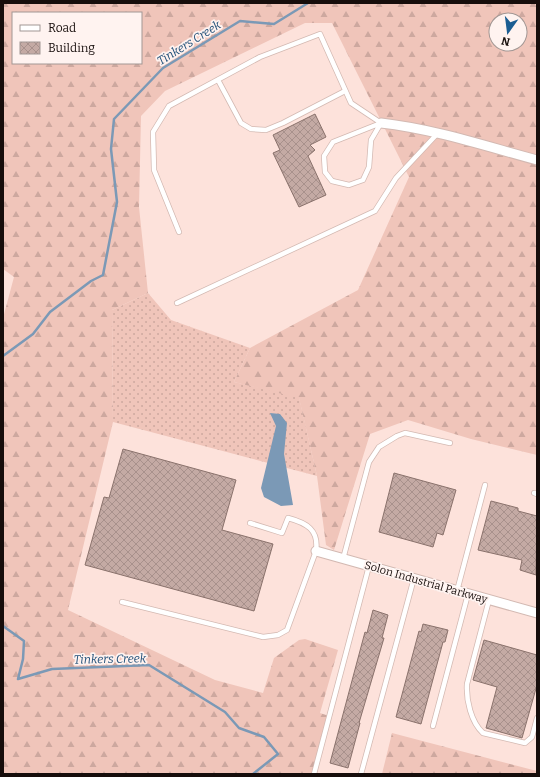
<svg xmlns="http://www.w3.org/2000/svg" width="540" height="777" viewBox="0 0 540 777" font-family="Bitter,serif">
	<defs>
		<pattern id="grass-dots" width="8" height="8" patternUnits="userSpaceOnUse"><rect width="8" height="8" fill="#f0c5ba"/><path d="M2 2h.1M6 6h.1" fill="none" stroke="#cda89f" stroke-width="1.8" stroke-linecap="round"/></pattern>
		<pattern id="forest-firs" width="22" height="20" patternUnits="userSpaceOnUse"><rect width="22" height="20" fill="#f0c5ba"/><path d="M5 1l3.5 6h-7zM16 11l3.5 6h-7z" fill="#cda89f"/></pattern>
		<pattern id="building-cross-hatch" width="8" height="8" patternUnits="userSpaceOnUse"><rect width="8" height="8" fill="#c4aaa4"/><path d="M0 0l8 8M0 8l8-8" fill="none" stroke="#a8918c"/></pattern>
	</defs>
	<rect width="100%" height="100%" fill="#fde2db"/>
	<path fill="url(#grass-dots)" d="M148 293 171 320 250 348 234 382 299 397 317 476 113 422 112 310Z"/>
	<g fill="url(#forest-firs)" fill-rule="evenodd">
		<path d="M3 3H537V455L471 439 408 420 370 434 334 550 326 545 317 476 299 398 234 382 250 348 358 290 409 177 332 23H305L165 91 141 116 139 207 148 293 112 310 113 422 68 610 215 680 263 693 274 658 299 640 305 639 338 650 320 713 329 716 314 774H3V318L14 277 3 269ZM13 13H141V63H13ZM496 20H520V44H496Z"/>
		<path d="M392 733 537 771 536 774H382Z"/>
	</g>
	<path fill="#7b99b6" d="M270 413 280 414 287 423 284 454 293 505 281 506 264 497 261 488 276 426Z"/>
	<g fill="none" stroke-linecap="round" stroke-linejoin="round">
		<g stroke="#7b99b6" stroke-width="2.5">
			<path d="M3 356 33 334 50 312 91 281 103 275 117 202 111 149 114 119 163 68 240 21 274 24 308 3"/>
			<path d="M3 626 24 641 23 659 18 679 52 669 149 665 225 712 239 728 264 737 278 754 253 774"/>
		</g>
	</g>
	<g fill="url(#building-cross-hatch)" stroke="#8a726c">
		<path d="M315 114 326 137 310 145 315 150 308 156 326 195 299 207 273 153 280 150 273 135Z"/>
		<path d="M123 449 236 480 222 530 273 544 254 611 85 565 104 497 109 498Z"/>
		<path d="M394 473 456 490 443 535 437 533 433 547 379 532Z"/>
		<path d="M491 501 518 508V511L537 516 536 575 520 570 522 560 478 550Z"/>
		<path d="M373 610 388 615 382 638H384L359 723H360L348 768 330 763 365 632 367 633Z"/>
		<path d="M423 624 448 630 445 642H443L421 724 396 717 419 631 421 632Z"/>
		<path d="M484 640 537 655V685L522 738 486 728 497 687 473 680Z"/>
	</g>
	<g fill="none" stroke-linecap="round" stroke-linejoin="round">
		<g stroke="#d3b9b2" stroke-width="6">
			<g id="service">
				<path d="M218 80 241 123 251 129 266 130 283 123 345 91"/>
				<path d="M381 123 371 140 369 167 363 180 349 185 332 181 325 172 324 156 333 142Z"/>
				<path d="M179 232 154 170 153 132 169 106 260 57 320 34 351 103 381 123"/>
				<path d="M177 303 375 211 396 178 438 133"/>
				<path d="M534 493 537 494"/>
				<path d="M343 559 369 462 379 447 397 436 405 433 450 443"/>
				<path d="M457 591 485 485"/>
				<path d="M489 600 467 684C466 700 471 722 483 733L525 743 532 737 537 718"/>
				<path d="M122 602 263 637 278 635 287 630 316 551C319 530 307 523 288 518L282 533 250 523"/>
				<path d="M433 726 468 594"/>
				<path d="M314 774 369 566"/>
				<path d="M361 774 414 578"/>
			</g>
		</g>
		<g stroke="#d3b9b2" stroke-width="11">
			<g id="minor">
				<path d="M381 123C434 129 485 146 537 160"/>
				<path d="M316 551 537 613"/>
			</g>
		</g>
		<use href="#service" stroke="#fff" stroke-width="4.5"/>
		<use href="#minor" stroke="#fff" stroke-width="9"/>
	</g>
	<g text-anchor="middle" stroke-width="3.5" stroke-linejoin="round" paint-order="stroke">
		<g font-size="11" fill="#160d0b" stroke="#fff3f0">
			<text transform="translate(426 582) rotate(16)" y="4">Solon Industrial Parkway</text>
		</g>
		<g font-size="12" font-style="italic" fill="#225079" stroke="#fff3f0">
			<text transform="translate(189 43) rotate(-32)" y="4">Tinkers Creek</text>
			<text transform="translate(110 659) rotate(-1)" y="4">Tinkers Creek</text>
		</g>
	</g>
	<rect width="540" height="777" fill="none" stroke="#160d0b" stroke-width="8"/>
	<rect x="12" y="12" width="130" height="52" fill="#fff3f0" stroke="#a29794"/>
	<rect x="20" y="25" width="20" height="6" fill="#ffffff" stroke="#a29794"/>
	<text x="48" y="32" font-size="12" fill="#160d0b">Road</text>
	<rect x="20" y="42" width="20" height="12" fill="url(#building-cross-hatch)" stroke="#a29794"/>
	<text x="48" y="52" font-size="12" fill="#160d0b">Building</text>
	<g transform="translate(508 32) rotate(194)"><circle r="19" fill="#fff3f0" stroke="#a29794"/>
	<path d="M0-3L7 15L0 10L-7 15Z" fill="#1b5d92"/>
	<text y="-6" font-size="11" font-weight="bold" text-anchor="middle" fill="#160d0b">N</text>
	</g>
</svg>
